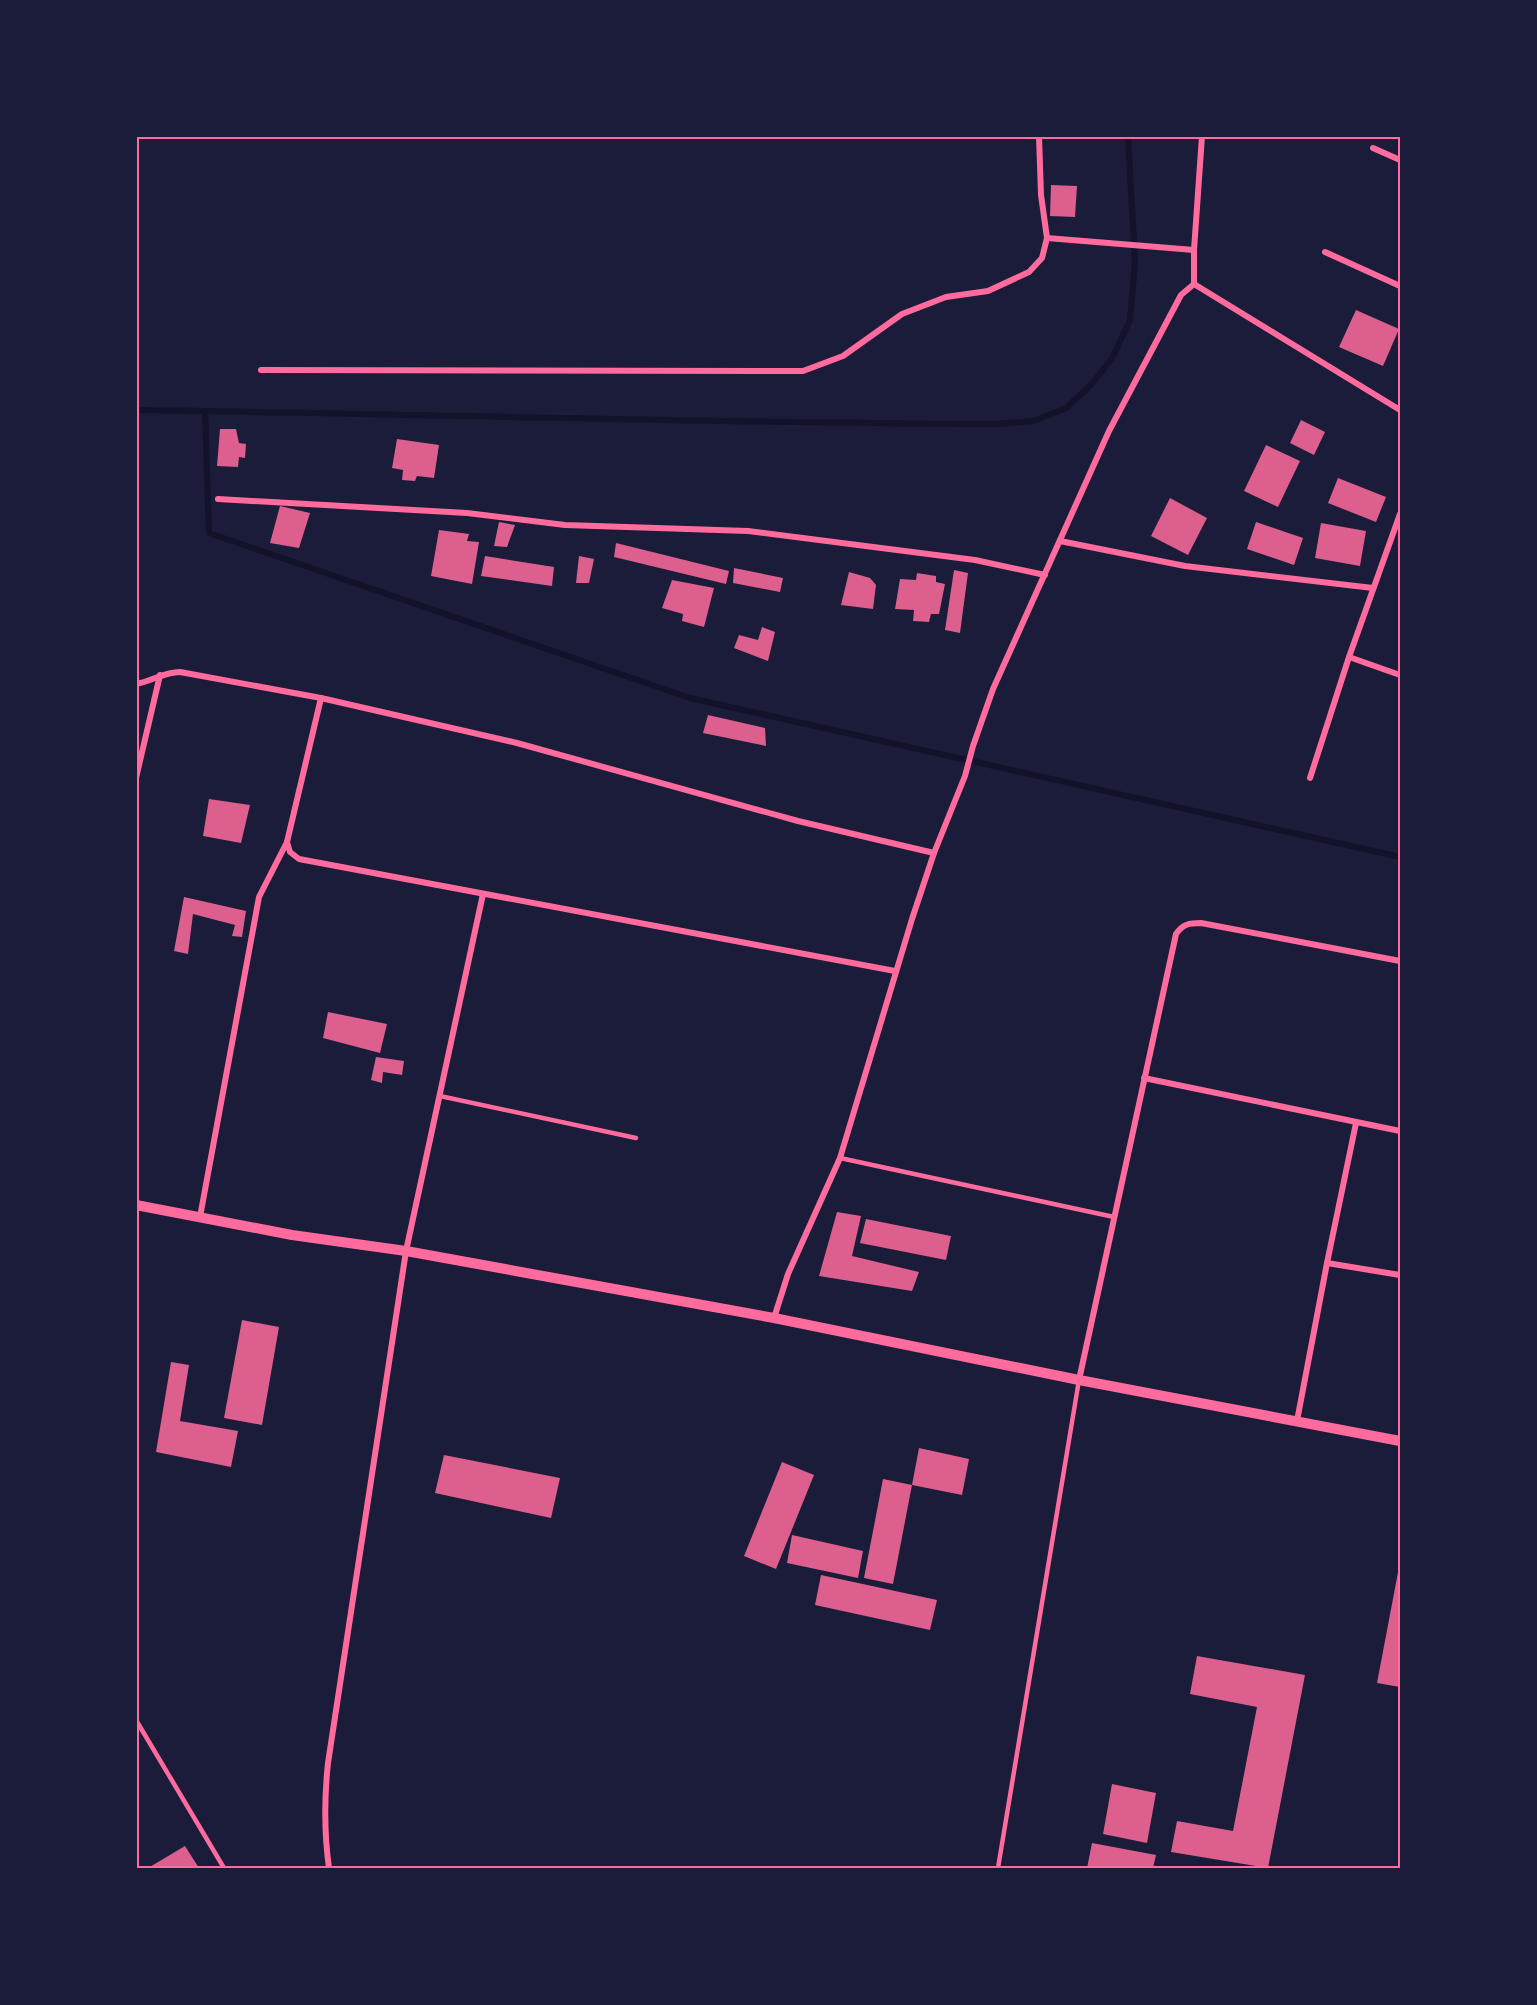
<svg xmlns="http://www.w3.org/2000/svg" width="1537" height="2005" viewBox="0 0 1537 2005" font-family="'Archivo Narrow',sans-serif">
	<rect width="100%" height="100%" fill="#1b1b3a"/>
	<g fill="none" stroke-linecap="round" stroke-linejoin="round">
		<g stroke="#12122b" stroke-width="6">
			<path d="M136 410C423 414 709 423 995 424L1034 421 1066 408 1092 384 1112 358 1130 320 1135 262 1128 136"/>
			<path d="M205 411 209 533 690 698 1400 857"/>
		</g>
	</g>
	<g fill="#dd5f8e">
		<path d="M1051 185 1077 186 1075 217 1050 216Z"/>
		<path d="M1356 310 1399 329 1383 366 1339 347Z"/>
		<path d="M1301 420 1325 432 1314 455 1290 443Z"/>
		<path d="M220 429H236L239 443 246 444 245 458 239 457 238 467 217 466Z"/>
		<path d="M397 439 439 445 434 478 417 476 415 481 402 480 403 470 392 468Z"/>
		<path d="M1266 445 1300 461 1278 507 1244 491Z"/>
		<path d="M1338 478 1386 497 1376 522 1328 503Z"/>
		<path d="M1170 498 1207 518 1188 555 1151 536Z"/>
		<path d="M280 506 310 513 299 548 270 543Z"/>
		<path d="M499 522 515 525 507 547 494 546Z"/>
		<path d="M1256 522 1303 538 1294 565 1247 549Z"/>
		<path d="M1321 523 1366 531 1360 566 1315 558Z"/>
		<path d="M439 530 469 534 467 541 479 542 472 584 431 576Z"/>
		<path d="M616 543 729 571 726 584 614 557Z"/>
		<path d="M485 556 554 567 552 586 481 576Z"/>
		<path d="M579 556 594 559 589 583H576Z"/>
		<path d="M734 568 783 578 780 592 733 583Z"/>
		<path d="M954 570 968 573 960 633 945 630Z"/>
		<path d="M849 572 870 578 876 585 873 609 841 605Z"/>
		<path d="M917 573 936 576V582L945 584 939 614H931L929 622 913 621 914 610 895 609 900 579 916 580Z"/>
		<path d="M672 580 714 588 704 627 682 621 683 614 662 608Z"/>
		<path d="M762 627 775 632 768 661 734 648 739 635 758 640Z"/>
		<path d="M708 715 765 728 766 746 703 733Z"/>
		<path d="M209 799 250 805 241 843 203 836Z"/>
		<path d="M184 897 246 911 242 937 232 936 235 925 193 914 188 954 174 951Z"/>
		<path d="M328 1012 387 1024 380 1053 323 1038Z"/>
		<path d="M376 1057 404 1061 402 1075 383 1072 382 1083 371 1080Z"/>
		<path d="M837 1212 861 1216 852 1256 919 1272 912 1291 819 1276Z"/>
		<path d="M866 1219 951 1236 946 1260 860 1243Z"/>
		<path d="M242 1320 279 1327 262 1425 224 1418Z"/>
		<path d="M171 1362 189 1365 180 1421 238 1431 231 1467 156 1452Z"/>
		<path d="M919 1448 969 1459 962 1495 912 1485Z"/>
		<path d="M444 1455 560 1478 551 1518 435 1493Z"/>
		<path d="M782 1462 814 1475 776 1569 744 1556Z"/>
		<path d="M883 1479 912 1485 893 1584 864 1578Z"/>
		<path d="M792 1535 863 1551 858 1578 787 1563Z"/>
		<path d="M1399 1567H1400V1687L1377 1683Z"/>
		<path d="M821 1575 937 1600 930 1630 815 1605Z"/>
		<path d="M1197 1656 1305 1675 1268 1868 1171 1852 1177 1821 1233 1831 1257 1707 1190 1694Z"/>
		<path d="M1112 1784 1156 1793 1147 1843 1103 1834Z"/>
		<path d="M1092 1843 1156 1855 1153 1868H1087Z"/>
		<path d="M185 1846 199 1868H148Z"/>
	</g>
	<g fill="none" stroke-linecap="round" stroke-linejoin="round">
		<g stroke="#ff6b9d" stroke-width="4.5">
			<path d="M440 1096 636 1138"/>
			<path d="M840 1158 1114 1217"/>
			<path d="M136 1720 224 1868"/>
			<path d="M998 1868 1079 1380"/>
		</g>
		<g stroke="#ff6b9d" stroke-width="6">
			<path d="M1373 148 1400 160"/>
			<path d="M1047 238 1194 250"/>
			<path d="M1325 252 1400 286"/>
			<path d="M1194 284 1400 410"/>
			<path d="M261 370 803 371 843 356 902 314 946 297 988 291 1029 272 1042 258 1047 238 1041 195 1039 136"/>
			<path d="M218 499 467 513 565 525 748 531 975 560 1045 575"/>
			<path d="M1060 541 1185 566 1373 588"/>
			<path d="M1349 657 1400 675"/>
			<path d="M136 684C152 681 164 672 180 672L321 698 517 743 798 821 934 853"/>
			<path d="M321 698 287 842 290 852 299 859 895 971"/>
			<path d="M136 778 160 675"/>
			<path d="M1310 778 1349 657 1400 514"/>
			<path d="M1144 1078 1400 1131"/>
			<path d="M200 1217 259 897 287 842"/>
			<path d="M1327 1263 1400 1275"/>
			<path d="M774 1318 788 1274 840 1158 912 919 934 853 965 776 973 746 993 689 1109 431 1181 295 1194 284V250L1202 136"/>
			<path d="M1079 1380 1176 934C1183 924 1189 923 1201 923L1400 961"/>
			<path d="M1297 1421 1327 1263 1356 1123"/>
			<path d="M329 1868C324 1832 324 1800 328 1763L406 1251 483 894"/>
		</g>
		<path stroke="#ff6b9d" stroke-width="10" d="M136 1205 292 1235 406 1251 774 1318 1079 1380 1400 1441"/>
	</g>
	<rect width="1537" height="2005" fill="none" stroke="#1b1b3a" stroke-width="276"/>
	<rect x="138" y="138" width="1261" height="1729" fill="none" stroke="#ff6b9d" stroke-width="2"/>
</svg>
